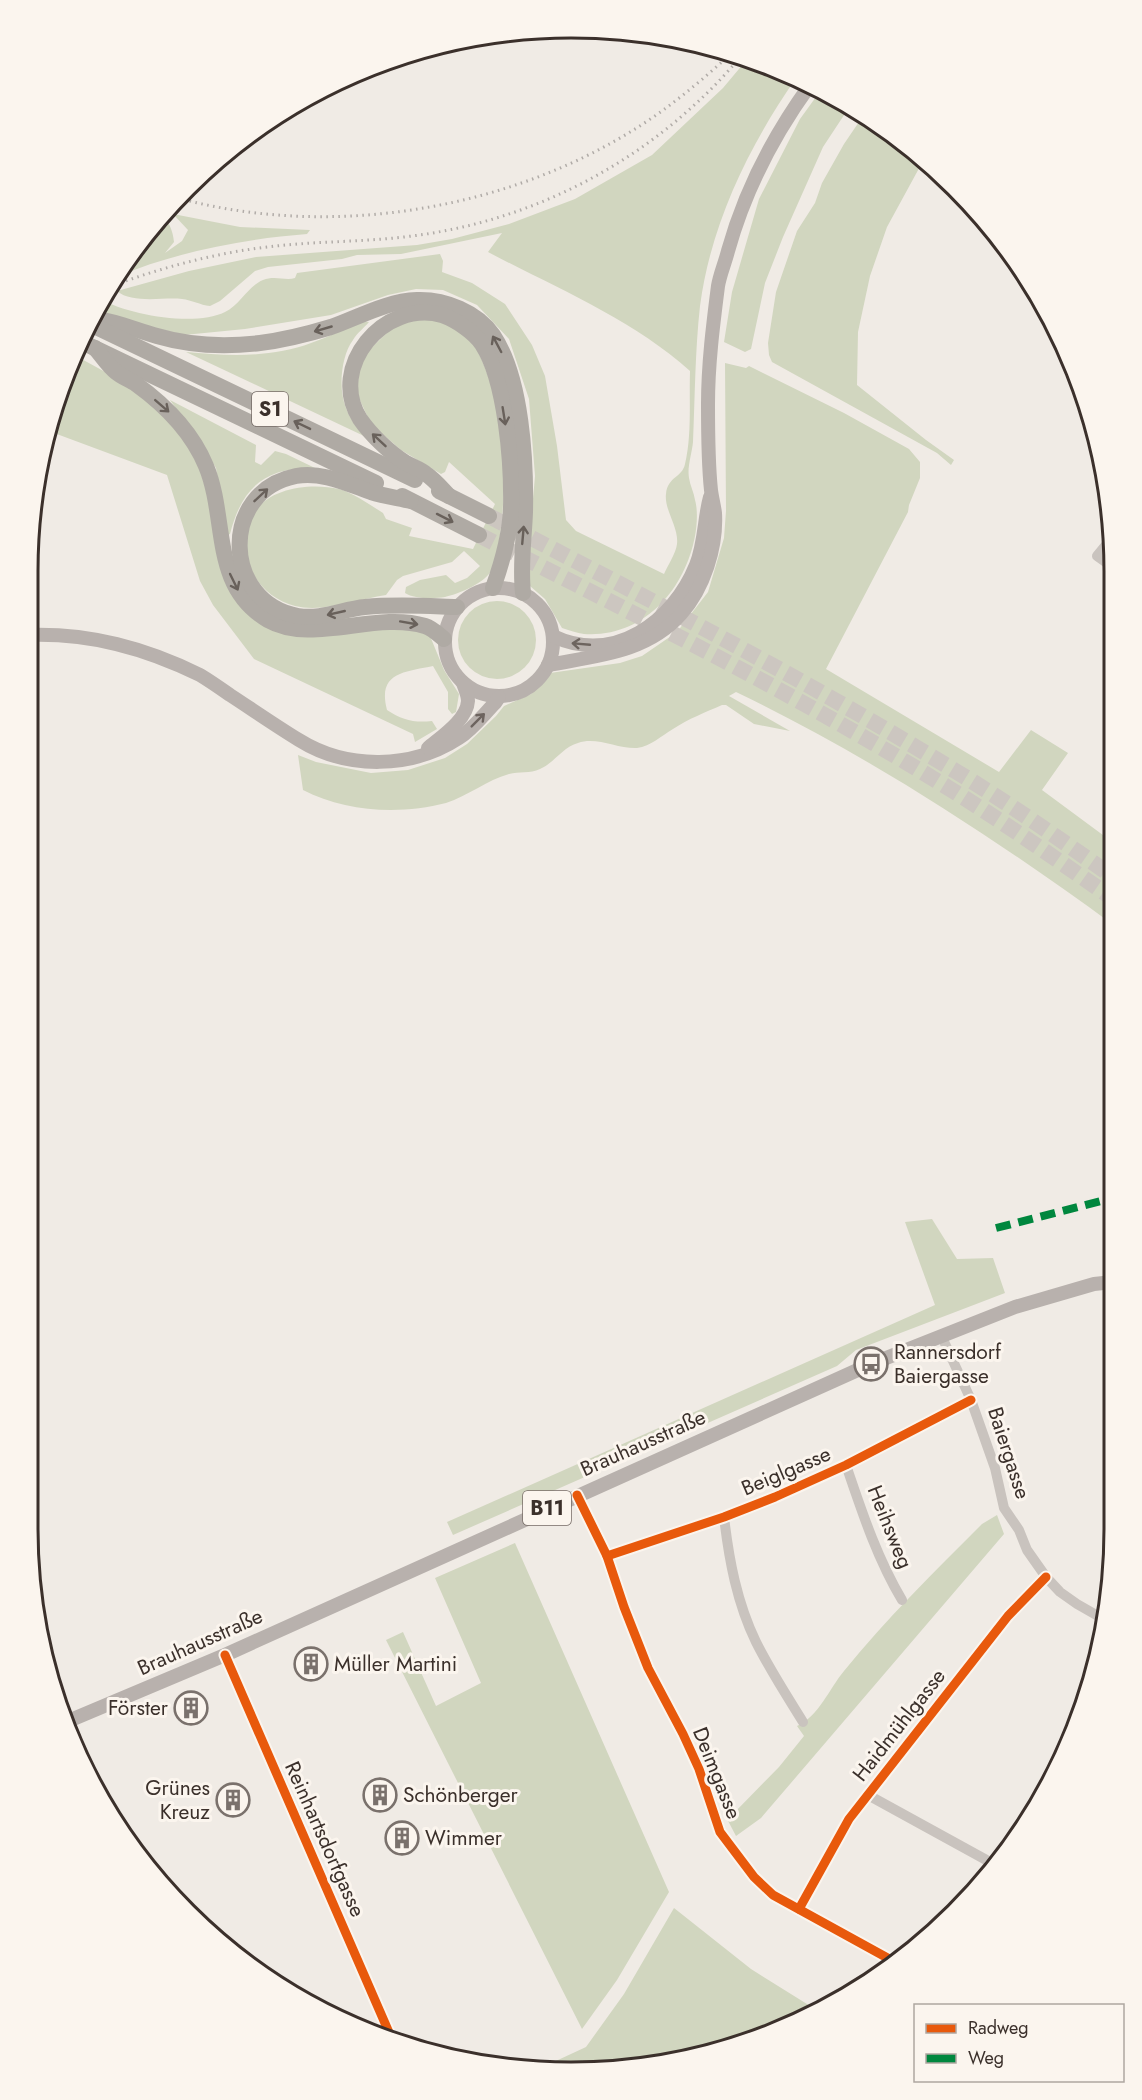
<svg xmlns="http://www.w3.org/2000/svg" width="1142" height="2100" viewBox="0 0 1142 2100" font-family="Jost,sans-serif">
	<rect width="100%" height="100%" fill="#f0ebe5"/>
	<g fill="#d1d6bf">
		<path d="M749 57 796 78C749 146 711 223 700 306 695 351 695 397 693 442 692 453 687 467 689 478 690 485 694 493 695 500 698 510 697 526 695 536 685 590 643 638 584 634 577 633 569 630 562 628L545 599 530 586 527 568 535 476 529 399 509 339 477 305 443 290 416 289 388 295 331 315 245 329 184 335 122 320 96 309 100 299C129 315 195 327 225 312 240 305 248 286 263 280 275 275 285 281 295 278L297 273 440 254 443 261 442 272 472 283 505 304 532 345 545 376 557 446 566 520 576 531 664 574C668 565 676 553 677 544 679 527 664 510 666 494 668 476 682 478 685 464 692 435 689 401 690 371 632 319 556 288 488 252L502 233 401 254 357 255 342 259 268 267 255 271 220 301 210 306C200 305 192 300 182 299 163 297 132 304 117 291L189 271 256 257 417 245 452 239 509 224 575 199 652 155 723 88Z"/>
		<path d="M821 90 843 100 850 106 823 147 783 237 765 283 751 349 745 352 724 342 732 292 759 199 800 119Z"/>
		<path d="M863 116 923 161 887 227 870 276 858 332 857 385 926 440 954 460 951 465 937 453 772 362 769 355 768 343 776 292 797 231 815 203 822 183 844 144Z"/>
		<path d="M161 214C169 221 173 231 174 242L165 253 182 241 188 230 173 214 240 227 310 230 307 234C243 239 176 252 116 277Z"/>
		<path d="M436 318C445 324 468 336 475 343 477 346 479 352 480 356 505 410 508 476 500 535 498 548 497 563 489 574 480 585 458 594 445 597 434 599 414 599 405 593L406 587 420 580 446 575 455 583 467 578 480 566 464 551 452 562 403 576 397 580 386 595C357 599 324 613 295 606 271 600 251 580 247 556 246 550 247 543 248 537 248 533 247 528 249 524 259 488 309 482 339 489 354 493 370 505 383 513L386 519 412 528 409 536 473 549 495 504 449 462 445 472 441 474 401 450 371 424 357 394 360 359 399 321Z"/>
		<path d="M363 321 369 322C364 328 357 333 353 340 341 356 338 389 346 408 350 419 357 428 364 436L186 352C227 356 272 358 311 343 329 337 346 328 363 321Z"/>
		<path d="M76 356 120 380 167 416 196 457 240 601 412 628 430 636 444 670 459 694 456 712 452 714 448 709V692L433 666C405 672 377 672 387 710 402 720 414 723 432 721L437 729 415 742 413 734 254 659 213 605 200 581 167 475 46 430Z"/>
		<path d="M725 363 746 368 749 366 844 413 909 449 920 462V478L909 505 908 512 826 669 999 772 1031 730 1068 753 1042 790 1111 841 1112 924C993 837 869 756 736 692L729 696 790 731 754 724 726 705H722C706 712 688 719 673 729 661 736 651 746 637 748 618 749 596 736 578 743 563 747 554 763 540 769 530 774 519 771 509 774 487 780 468 796 446 803 400 815 345 812 303 790L298 755 316 762 371 773 408 770 445 758 467 744 496 716 504 706 531 694 550 673 620 663 642 656 677 632 708 592 724 538 726 511Z"/>
		<path d="M170 400 256 445 255 462 261 465 275 451 286 454 315 468C265 467 242 487 230 534L228 535 216 468 201 443Z"/>
		<circle cx="497" cy="640" r="39"/>
		<path d="M932 1219 957 1259 993 1258 1005 1293 856 1350 837 1366 453 1535 447 1522 935 1305 905 1222Z"/>
		<path d="M997 1515 1004 1534 761 1818 736 1836 726 1817 733 1814 779 1767 804 1736 797 1726C819 1716 829 1689 844 1671 886 1619 935 1571 982 1524Z"/>
		<path d="M515 1543 669 1892 617 1980 582 2029 386 1640 403 1632 436 1706 481 1683 435 1578Z"/>
		<path d="M674 1908 751 1969 815 2009 779 2031 607 2072 545 2066 586 2047 624 1994Z"/>
	</g>
	<g fill="none" stroke-linecap="round" stroke-linejoin="round">
		<g stroke="#ccc6c0" stroke-width="16" stroke-dasharray="16 8" stroke-linecap="butt">
			<path d="M489 516C647 598 805 679 957 772 1010 804 1061 840 1112 876"/>
			<path d="M479 535C638 616 799 695 950 789 1005 823 1059 861 1112 898"/>
		</g>
		<g stroke="#c9c3be" stroke-width="10">
			<path d="M1111 539 1097 556 1111 566"/>
			<path d="M941 1335 971 1400 995 1468 1004 1508 1019 1530 1027 1550 1046 1577 1060 1592 1077 1604 1105 1620"/>
			<path d="M846 1465C862 1512 877 1558 902 1600"/>
			<path d="M577 1495 607 1556 624 1607 648 1668 683 1734 699 1769 720 1832 754 1877 773 1895 893 1961"/>
			<path d="M724 1517C729 1560 737 1603 756 1642 770 1670 787 1696 803 1722"/>
			<path d="M607 1556 724 1517 775 1497 846 1465 971 1400"/>
			<path d="M225 1655 391 2037"/>
			<path d="M868 1795 990 1862"/>
			<path d="M799 1909 849 1819 1008 1616 1046 1577"/>
		</g>
		<g stroke="#b8b1ad" stroke-width="14">
			<circle cx="499" cy="642" r="54"/>
			<path d="M28 635C90 633 145 648 200 675 210 681 220 688 230 695 253 710 276 726 299 740 347 770 412 769 459 738 473 729 484 714 495 703L499 697"/>
			<path d="M553 636C614 665 673 622 696 565 705 543 704 519 710 497"/>
			<path d="M548 665C595 656 647 653 681 614 704 588 717 547 715 513 714 505 712 498 711 490 708 462 708 432 708 404 708 365 713 325 718 286 720 274 725 263 728 251 745 190 773 136 810 85"/>
			<path d="M428 748C441 737 467 720 468 701 468 695 465 689 463 683"/>
			<path d="M66 1722 225 1655 871 1364 1015 1307 1094 1284 1113 1282"/>
		</g>
		<g stroke="#afaaa4" stroke-width="16">
			<path d="M92 319C114 320 135 330 157 336 191 346 226 347 260 343 284 340 308 334 331 327 359 317 387 301 417 300 445 299 477 312 493 335 522 378 526 461 525 512 524 539 520 565 523 593"/>
			<path d="M92 325 415 480"/>
			<path d="M82 342 376 483"/>
			<path d="M95 348C102 356 108 366 116 372 122 377 130 380 136 384 165 405 192 432 206 466 228 519 210 586 268 620 312 645 375 611 425 626 432 628 438 634 444 639"/>
			<path d="M439 491 489 516"/>
			<path d="M402 496 479 535"/>
			<path d="M449 496C442 489 435 480 426 474 420 469 413 467 406 463 390 453 371 435 360 419 327 367 384 299 442 315 456 320 474 332 482 344 506 381 512 464 511 508 510 535 502 563 493 588"/>
			<path d="M411 501C398 498 384 496 371 492 348 484 321 471 296 476 219 491 222 602 298 616 321 620 343 609 365 607 396 604 426 606 457 607"/>
		</g>
		<g stroke="#b1aca8" stroke-width="3" stroke-dasharray="1.5 4.5" stroke-linecap="butt">
			<path d="M178 198C339 242 531 207 666 108 689 91 711 72 732 53"/>
			<path d="M109 287C163 267 218 252 276 246 321 241 367 242 412 236 540 220 659 155 742 55"/>
		</g>
		<path stroke="#00873e" stroke-width="8" stroke-dasharray="15 8" stroke-linecap="butt" d="M996 1228 1113 1198"/>
		<g stroke="#fbf5ee" stroke-width="13">
			<g id="cycleway">
				<path d="M577 1495 607 1556 624 1607 648 1668 683 1734 699 1769 720 1832 754 1877 773 1895 893 1961"/>
				<path d="M607 1556 724 1517 775 1497 846 1465 971 1400"/>
				<path d="M225 1655 391 2037"/>
				<path d="M799 1909 849 1819 1008 1616 1046 1577"/>
			</g>
		</g>
		<use href="#cycleway" stroke="#e8590c" stroke-width="9"/>
	</g>
	<defs><path id="oneway-shaft" d="M-6 0H5M1.5-3L5.5 0L1.5 3" fill="none" stroke-width="1.6" stroke-linecap="round" stroke-linejoin="round" transform="scale(1.5)"/></defs>
	<g stroke="#69615b">
		<use href="#oneway-shaft" transform="translate(323 329) rotate(164)"/>
		<use href="#oneway-shaft" transform="translate(497 344) rotate(-118)"/>
		<use href="#oneway-shaft" transform="translate(162 406) rotate(41)"/>
		<use href="#oneway-shaft" transform="translate(504 416) rotate(81)"/>
		<use href="#oneway-shaft" transform="translate(302 425) rotate(-154)"/>
		<use href="#oneway-shaft" transform="translate(379 440) rotate(-137)"/>
		<use href="#oneway-shaft" transform="translate(261 495) rotate(-43)"/>
		<use href="#oneway-shaft" transform="translate(445 518) rotate(27)"/>
		<use href="#oneway-shaft" transform="translate(523 535) rotate(-85)"/>
		<use href="#oneway-shaft" transform="translate(234 582) rotate(64)"/>
		<use href="#oneway-shaft" transform="translate(336 613) rotate(167)"/>
		<use href="#oneway-shaft" transform="translate(409 623) rotate(10)"/>
	</g>
	<g stroke="#6d645f">
		<use href="#oneway-shaft" transform="translate(581 644) rotate(-175)"/>
		<use href="#oneway-shaft" transform="translate(478 720) rotate(-45)"/>
	</g>
	<defs>
		<g id="bus-ring" transform="scale(1.725)"><circle r="9.5" fill="#fbf5ee" stroke="#7a716c" stroke-width="1.5"/><path d="M-5-6H5V4H4V6H2V4H-2V6H-4V4H-5ZM-3.5-4V0h7V-4ZM-3.5 1.2v1.5H-2V1.2ZM2 1.2v1.5H3.5V1.2Z" fill="#7a716c"/></g>
		<g id="building-ring" transform="scale(1.725)"><circle r="9.5" fill="#fbf5ee" stroke="#7a716c" stroke-width="1.5"/><path d="M-4-6H4V6H1V3H-1V6H-4ZM-2.5-4.3h1.7v1.8h-1.7ZM.8-4.3h1.7v1.8H.8ZM-2.5-1h1.7V.8h-1.7ZM.8-1h1.7V.8H.8Z" fill="#7a716c"/></g>
	</defs>
	<g fill-rule="evenodd">
		<use href="#bus-ring" x="871" y="1364"/>
		<use href="#building-ring" x="311" y="1664"/>
		<use href="#building-ring" x="191" y="1708"/>
		<use href="#building-ring" x="380" y="1795"/>
		<use href="#building-ring" x="233" y="1800"/>
		<use href="#building-ring" x="402" y="1838"/>
	</g>
	<g text-anchor="middle" stroke-width="6" stroke-linejoin="round" paint-order="stroke">
		<g fill="#fbf5ee" stroke="#756b66" stroke-width="1.5">
			<rect x="252" y="392" width="36" height="34" rx="4.5"/>
			<rect x="523" y="1491" width="48" height="34" rx="4.5"/>
		</g>
		<g font-size="20" font-weight="bold" fill="#3b302b">
			<text x="270" y="416">S1</text>
			<text x="547" y="1515">B11</text>
		</g>
		<g font-size="21" fill="#3b302b" stroke="#fbf5ee" text-anchor="start">
			<text x="894" y="1359">Rannersdorf<tspan x="894" dy="24">Baiergasse</tspan></text>
			<text x="334" y="1671">Müller Martini</text>
			<text x="168" y="1715" text-anchor="end">Förster</text>
			<text x="210" y="1795" text-anchor="end">Grünes<tspan x="210" dy="24">Kreuz</tspan></text>
			<text x="403" y="1802">Schönberger</text>
			<text x="425" y="1845">Wimmer</text>
		</g>
		<g font-size="21" fill="#3b302b" stroke="#fbf5ee">
			<text transform="translate(643 1443) rotate(-24)" y="7">Brauhausstraße</text>
			<text transform="translate(1009 1453) rotate(72)" y="7">Baiergasse</text>
			<text transform="translate(786 1471) rotate(-23)" y="7">Beiglgasse</text>
			<text transform="translate(890 1527) rotate(68)" y="7">Heihsweg</text>
			<text transform="translate(200 1642) rotate(-24)" y="7">Brauhausstraße</text>
			<text transform="translate(899 1725) rotate(-52)" y="7">Haidmühlgasse</text>
			<text transform="translate(717 1773) rotate(68)" y="7">Deimgasse</text>
			<text transform="translate(325 1839) rotate(66)" y="7">Reinhartsdorfgasse</text>
		</g>
	</g>
	<path d="M0 0H1142V2100H0ZM571 38H571A533 533 0 0 1 1104 571V1529A533 533 0 0 1 571 2062H571A533 533 0 0 1 38 1529V571A533 533 0 0 1 571 38Z" fill="#fbf5ee" fill-rule="evenodd"/>
	<path fill="none" stroke="#3b302b" stroke-width="3" d="M571 38H571A533 533 0 0 1 1104 571V1529A533 533 0 0 1 571 2062H571A533 533 0 0 1 38 1529V571A533 533 0 0 1 571 38Z"/>
	<rect x="914" y="2004" width="210" height="78" fill="#fbf5ee" stroke="#aea6a0" stroke-width="1.5"/>
	<rect x="926" y="2024" width="30" height="9" fill="#e8590c" stroke="#aea6a0" stroke-width="1.5"/>
	<text x="968" y="2034" font-size="18" fill="#3b302b">Radweg</text>
	<rect x="926" y="2054" width="30" height="9" fill="#00873e" stroke="#aea6a0" stroke-width="1.5"/>
	<text x="968" y="2064" font-size="18" fill="#3b302b">Weg</text>
</svg>
